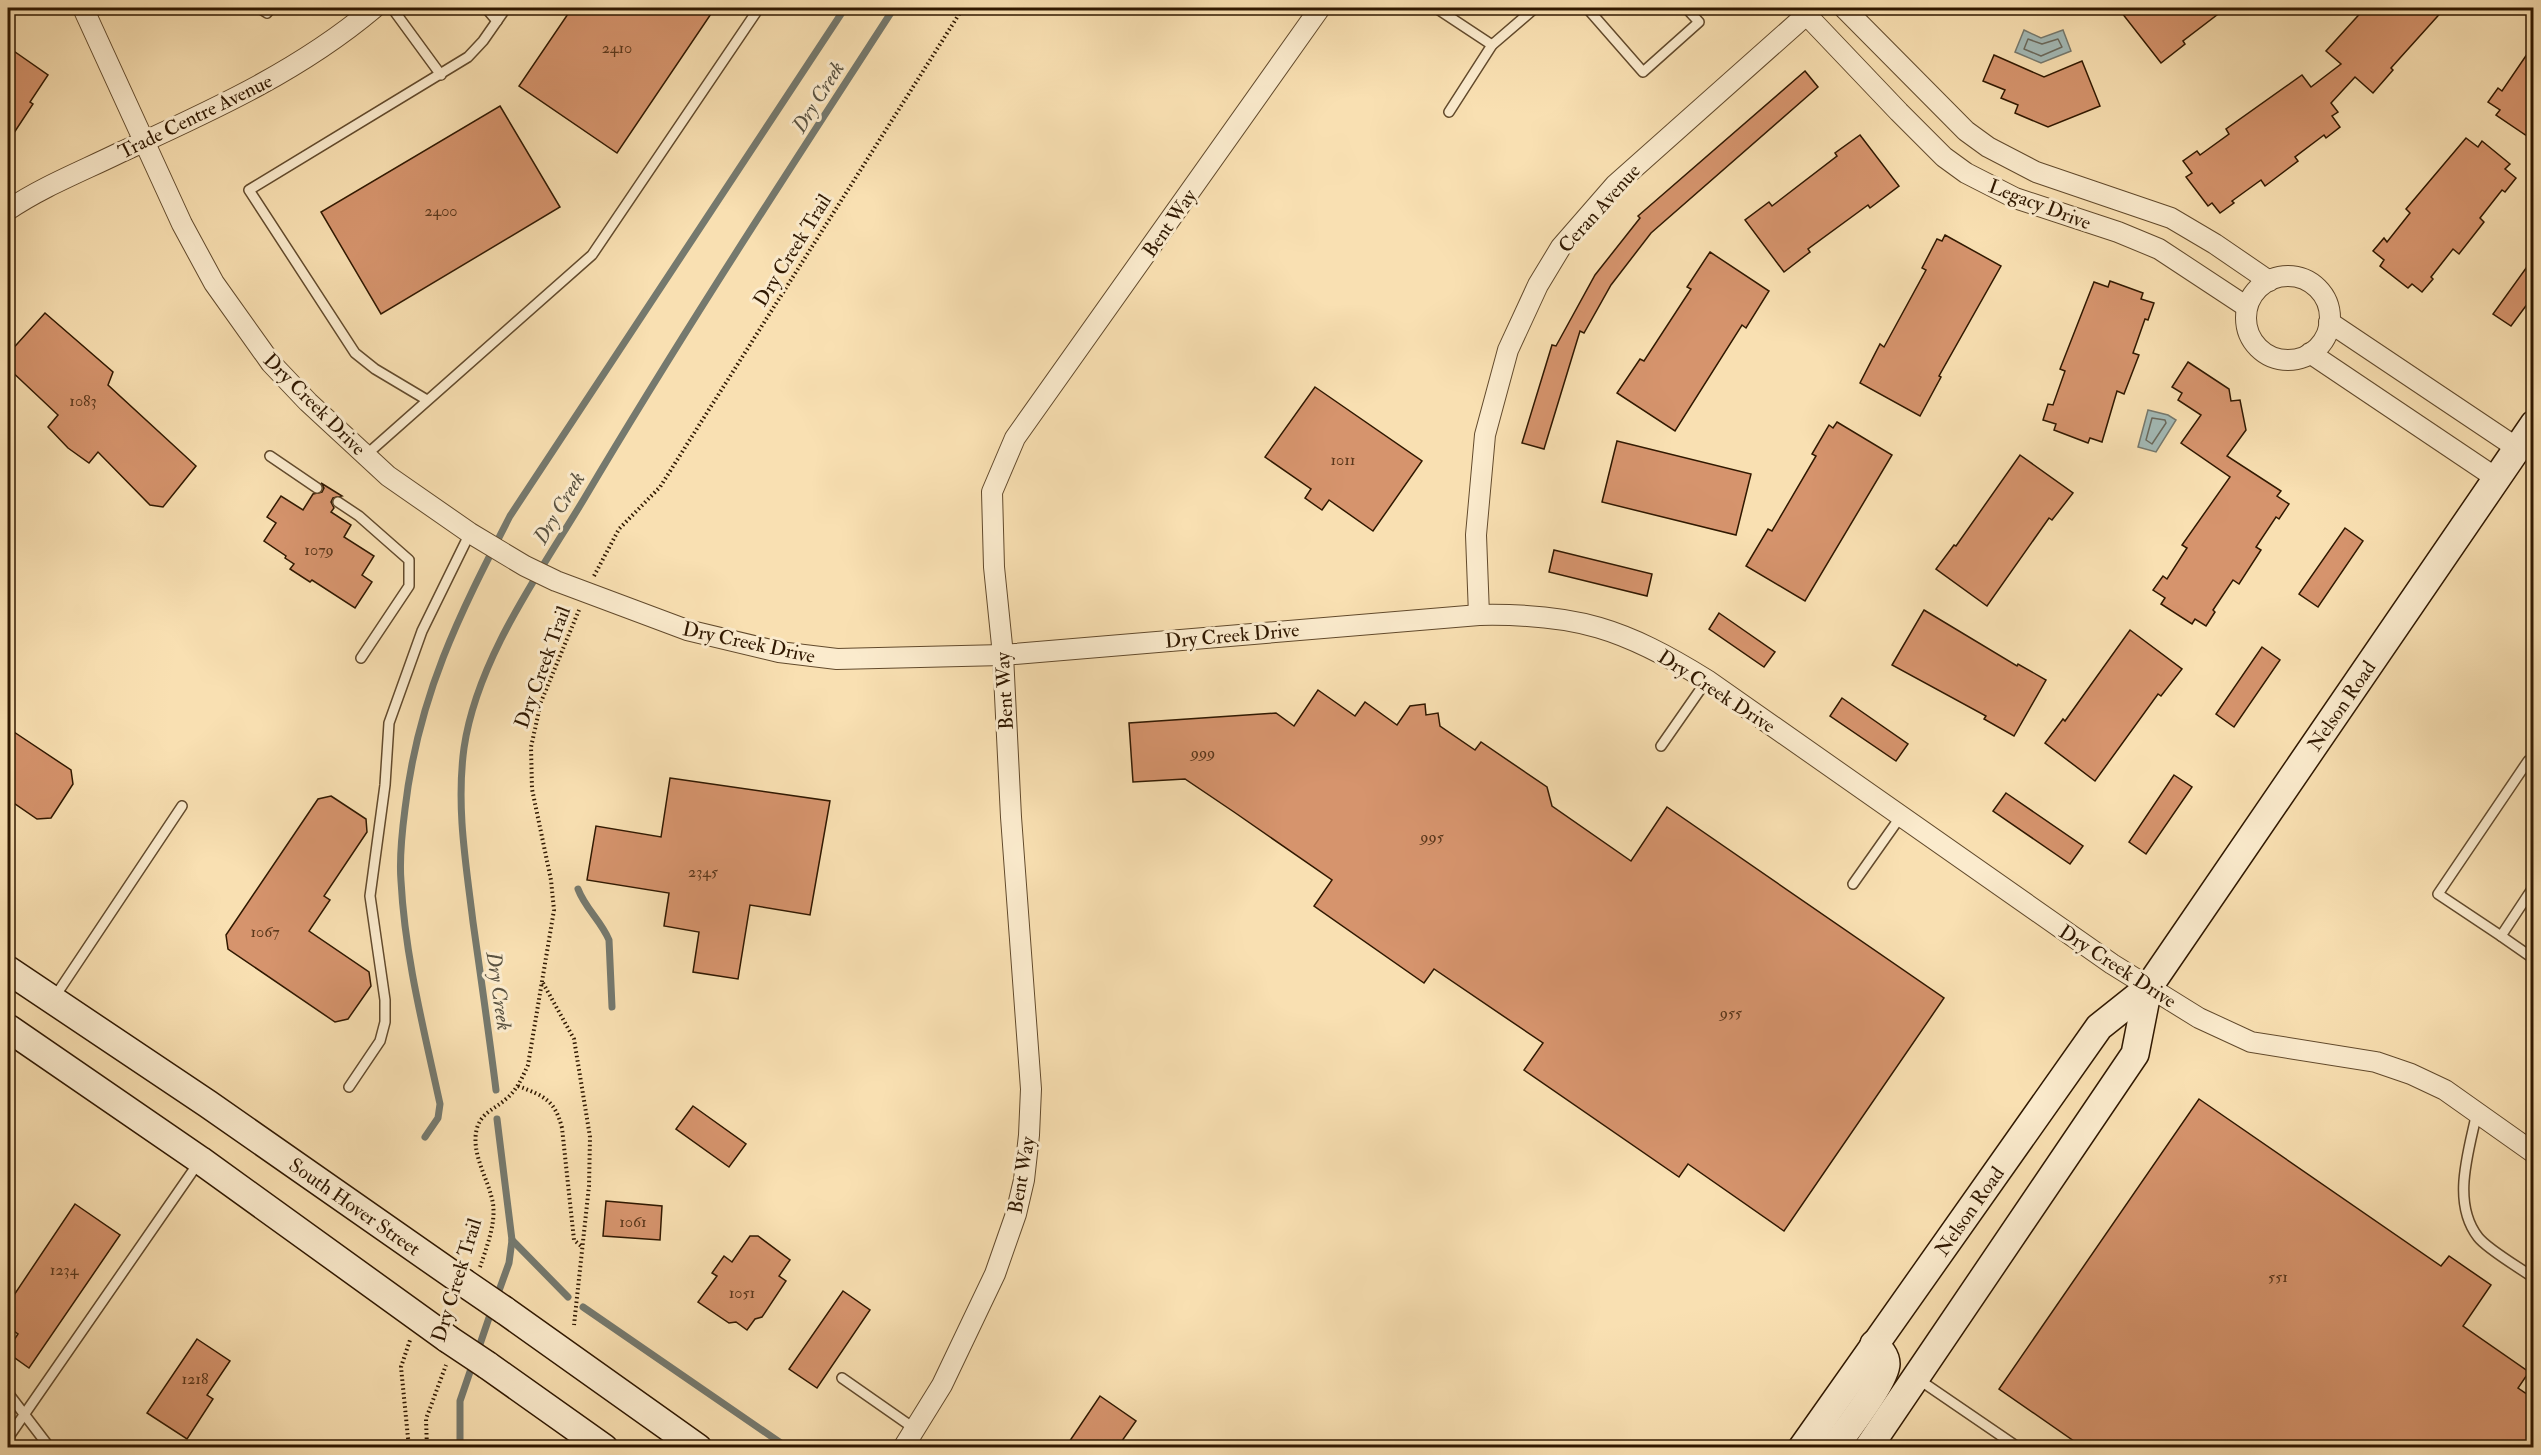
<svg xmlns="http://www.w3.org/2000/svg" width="2541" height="1455" viewBox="0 0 2541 1455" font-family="'IM FELL Double Pica',serif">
	<rect width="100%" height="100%" fill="#f9e0b2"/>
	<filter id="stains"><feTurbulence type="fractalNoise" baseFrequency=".00333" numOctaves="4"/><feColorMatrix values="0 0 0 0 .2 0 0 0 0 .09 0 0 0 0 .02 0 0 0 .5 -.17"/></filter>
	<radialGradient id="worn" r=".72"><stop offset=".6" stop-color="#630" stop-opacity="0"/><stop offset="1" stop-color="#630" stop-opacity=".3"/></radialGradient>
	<g fill="#a3bab7" stroke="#75796e" stroke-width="1.5">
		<path d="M2024 30 2041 38 2063 30 2071 51 2041 63 2015 52Z"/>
		<path d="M2148 410 2168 415 2176 420 2156 452 2138 447Z"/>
	</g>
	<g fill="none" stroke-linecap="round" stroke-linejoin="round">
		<g stroke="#6a695c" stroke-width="1.5">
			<path d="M2028 39 2042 44 2058 39 2062 47 2041 56 2024 49Z"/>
			<path d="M2152 418 2165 420 2166 423 2152 444 2146 440Z"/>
		</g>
		<g stroke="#75796e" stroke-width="7">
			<path d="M578 889C585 908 601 921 609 940L612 1007"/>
			<path d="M496 1090C489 1034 481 978 473 922 466 864 456 807 464 748 477 659 539 574 584 499 683 332 789 170 894 8"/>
			<path d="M425 1137 438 1118 440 1104C424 1030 405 957 401 881 399 857 402 832 405 809 418 696 459 615 510 516L845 8"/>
			<path d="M512 1240 568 1297"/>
			<path d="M496 1299 509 1263 512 1240 497 1119"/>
			<path d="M583 1307 788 1448"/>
			<path d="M477 1353 492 1309"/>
			<path d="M460 1448V1401L473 1363"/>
		</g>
	</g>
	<g fill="#d6946d" stroke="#301800" stroke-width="1.5">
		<path d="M572 8H715L617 153 519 86Z"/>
		<path d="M2118 8H2226L2183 41 2185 44 2161 63Z"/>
		<path d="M2365 8H2445L2391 68 2393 70 2373 93 2355 77 2331 103 2338 112 2332 116 2340 127 2326 138 2324 135 2295 157 2298 161 2265 186 2261 180 2232 201 2234 203 2220 213 2212 203 2208 206 2186 177 2192 173 2183 161 2197 151 2200 155 2229 134 2226 129 2302 75 2311 87 2341 64 2326 51Z"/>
		<path d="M2534 44V128L2527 136 2496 115 2500 110 2488 102 2498 88 2502 91Z"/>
		<path d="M8 47 48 75 30 102 33 104 8 142Z"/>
		<path d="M1994 55 2044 77 2082 61 2100 106 2048 127 2015 113 2018 105 2001 98 2005 90 1983 81Z"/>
		<path d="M1805 71 1818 87 1651 233 1611 285 1584 333 1580 331 1544 449 1522 443 1552 345 1556 346 1595 275 1640 218 1638 216Z"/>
		<path d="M500 106 560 207 381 314 321 212Z"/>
		<path d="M1860 135 1899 186 1870 208 1868 205 1808 249 1810 252 1784 272 1745 220 1769 202 1772 206 1837 156 1835 153Z"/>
		<path d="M2466 138 2478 147 2482 141 2510 164 2505 169 2516 178 2505 192 2502 190 2480 218 2484 222 2459 254 2453 249 2431 277 2433 279 2422 292 2412 284 2408 288 2380 266 2384 260 2373 251 2384 238 2387 242 2410 213 2406 209Z"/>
		<path d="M1945 235 2001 266 1939 376 1941 377 1920 416 1860 383 1880 344 1884 347 1926 270 1922 268 1937 239 1942 241Z"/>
		<path d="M1710 252 1769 291 1746 328 1742 325 1675 431 1617 393 1640 359 1644 361 1691 289 1687 287Z"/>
		<path d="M2534 257V295L2511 326 2493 314Z"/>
		<path d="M2110 281 2143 293 2141 299 2154 303 2148 320 2145 319 2133 353 2139 355 2124 394 2117 391 2102 442 2090 438 2088 443 2054 430 2056 424 2043 420 2048 404 2053 405 2065 371 2060 369 2094 282 2108 287Z"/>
		<path d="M45 313 113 372 108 385 196 466 163 507 150 505 98 452 89 463 68 448 48 427 58 415 8 368V354Z"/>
		<path d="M2188 362 2229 389 2231 401 2240 400 2246 430 2227 456 2281 491 2277 496 2289 504 2279 519 2276 517 2256 547 2261 550 2239 584 2233 580 2213 610 2215 612 2206 626 2195 619 2192 624 2161 604 2165 598 2153 590 2163 576 2167 579 2187 548 2182 545 2230 477 2181 443 2201 415 2178 400 2182 393 2172 387Z"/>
		<path d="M1315 387 1422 461 1373 531 1329 500 1322 510 1305 498 1311 489 1265 457Z"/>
		<path d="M1837 422 1892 455 1805 601 1746 566 1768 529 1772 531 1816 456 1812 454 1829 425 1833 428Z"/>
		<path d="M1617 441 1751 474 1736 535 1602 502Z"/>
		<path d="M2020 455 2073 493 2052 520 2049 518 1987 606 1936 569 1954 545 1956 546Z"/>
		<path d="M321 483 342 496 333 498 331 502 334 508 331 512 351 525 344 537 374 556 362 575 372 582 355 608 312 580 310 582 290 569 294 564 285 558 286 556 264 541 276 523 267 517 281 496 303 510 313 494 322 492 324 488Z"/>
		<path d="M2345 528 2363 541 2318 607 2299 594Z"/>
		<path d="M1554 550 1652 574 1647 596 1549 572Z"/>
		<path d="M1924 610 2017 666 2018 664 2046 680 2014 736 1984 719 1986 716 1892 665Z"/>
		<path d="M1719 613 1775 652 1764 667 1709 629Z"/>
		<path d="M2130 630 2182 669 2161 696 2158 694 2095 781 2045 743 2063 719 2065 721Z"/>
		<path d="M2262 647 2280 660 2234 727 2216 714Z"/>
		<path d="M1318 690 1355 716 1365 702 1397 725 1410 706 1425 704 1426 715 1438 713 1440 726 1475 750 1481 742 1547 787 1552 806 1631 861 1667 807 1944 998 1784 1231 1688 1164 1679 1177 1524 1070 1543 1043 1434 969 1424 983 1314 906 1332 880 1234 812 1185 779 1133 782 1129 723 1276 713 1294 726Z"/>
		<path d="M1842 698 1908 744 1896 761 1830 716Z"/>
		<path d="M8 728 71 770 73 784 51 818 37 819 8 799Z"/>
		<path d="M2174 775 2192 787 2146 854 2129 842Z"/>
		<path d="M670 778 830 801 810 915 750 905 738 979 693 972 699 932 664 926 669 893 587 880 596 826 661 837Z"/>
		<path d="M2006 793 2083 846 2070 864 1993 811Z"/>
		<path d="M331 796 366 819 367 832 324 896 330 900 309 931 369 972 371 986 348 1019 335 1022 228 949 226 935 318 799Z"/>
		<path d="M2199 1099 2441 1266 2449 1256 2491 1285 2463 1326 2529 1372 2518 1388 2534 1399V1448H2084L1999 1389Z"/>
		<path d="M693 1106 746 1144 729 1167 676 1129Z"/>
		<path d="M606 1201 662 1206 660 1240 603 1236Z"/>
		<path d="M75 1204 120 1235 29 1368 8 1353V1349L18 1334 8 1327V1304Z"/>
		<path d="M750 1236H758L790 1260 779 1276 786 1281 762 1317 755 1319 747 1330 736 1322 729 1323 698 1302 717 1276 712 1273 724 1256 732 1262Z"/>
		<path d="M843 1291 870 1310 817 1388 789 1369Z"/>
		<path d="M197 1339 230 1361 207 1395 213 1399 187 1439 147 1413Z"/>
		<path d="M1100 1396 1136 1421 1117 1448H1065Z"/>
	</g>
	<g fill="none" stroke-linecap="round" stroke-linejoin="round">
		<g stroke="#624a2c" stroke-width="12">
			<g id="service">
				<path d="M259 8 267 13 271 8"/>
				<path d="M392 8 441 75"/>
				<path d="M486 8 497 21"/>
				<path d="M1436 8 1492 45"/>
				<path d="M1587 8 1643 72 1699 22 1686 8"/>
				<path d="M1449 112 1492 45 1535 8"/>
				<path d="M8 286 9 288"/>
				<path d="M427 400 375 369 355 353 249 190 468 57 483 41 506 8"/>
				<path d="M366 455 592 255 759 8"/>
				<path d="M270 456 317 488"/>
				<path d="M338 502 359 516 409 560V586L361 658"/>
				<path d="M1661 746 1707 680"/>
				<path d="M1853 884 1901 816"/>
				<path d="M2534 886 2501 936 2534 959"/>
				<path d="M2501 936 2438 894 2528 761 2534 765"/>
				<path d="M54 998 182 806"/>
				<path d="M349 1087 380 1041 385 1022V1000L370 896 385 785 389 723 422 631 470 533"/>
				<path d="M2477 1112C2469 1151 2451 1202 2478 1237 2487 1249 2520 1268 2534 1278"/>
				<path d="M842 1378 915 1429"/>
				<path d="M1918 1379 2019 1448"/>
				<path d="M8 1393 50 1448"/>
				<path d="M8 1438 199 1162"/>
			</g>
		</g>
		<g stroke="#624a2c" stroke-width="22">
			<g id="minor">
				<path d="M83 8 182 224 214 283 271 363 308 402 388 476 470 533 525 566 556 581 687 630 779 652 837 659 1003 655 1479 615C1576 613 1625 629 1707 680L2112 964 2199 1018 2251 1042 2376 1062 2411 1074 2445 1090 2534 1153"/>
				<path d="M1800 8 1899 112 1944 157 1966 173 2015 198 2118 232 2159 249 2247 307"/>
				<path d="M1844 8 1966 131 1988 147 2036 172 2171 218 2215 244 2269 281"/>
				<path d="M8 210C42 187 80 172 117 154 208 112 297 73 374 8"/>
				<circle cx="2288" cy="318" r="42"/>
				<path d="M2329 322 2517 448"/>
				<path d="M2310 353 2496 478"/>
				<path d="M1479 615 1476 535 1485 435 1508 350 1538 285 1561 247 1615 185 1814 8"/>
				<path d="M903 1448 942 1385 995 1274 1016 1214 1024 1180 1029 1135 1031 1089 1011 817 1003 655 994 567 992 492 1015 438 1320 8"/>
			</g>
		</g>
		<g stroke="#301800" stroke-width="30">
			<g id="secondary">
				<path id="s1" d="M8 970 208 1104 463 1282"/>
				<path d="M8 1028 200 1160 448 1339"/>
				<path d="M504 1310 698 1448"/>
				<path d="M487 1365 604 1448"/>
				<path id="s2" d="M1802 1448 2099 1027 2148 988 2534 424"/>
				<path d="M1834 1448C1845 1432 1886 1380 1886 1364 1886 1356 1880 1350 1874 1344"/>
				<path d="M1868 1448 2135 1054 2148 988"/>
			</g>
		</g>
		<g stroke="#301800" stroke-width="4" stroke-dasharray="1.5 3" stroke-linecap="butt">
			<path d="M594 576 619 529 660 487 963 8"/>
			<path d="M543 983 574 1039 590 1137 589 1186 574 1325"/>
			<path d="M518 1086C544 1096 555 1100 562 1128L574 1240 582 1247"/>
			<path d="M480 1267C486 1249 496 1224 493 1204 489 1179 470 1154 477 1128 482 1112 495 1109 506 1099 517 1090 522 1078 528 1065L554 910 551 880 532 789 531 747 541 702 579 610"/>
			<path d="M409 1448 401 1367 410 1340"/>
			<path d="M427 1448 426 1419 446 1365"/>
		</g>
		<use href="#service" stroke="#fbebcd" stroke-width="9"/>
		<use href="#minor" stroke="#fbebcd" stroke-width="20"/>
		<use href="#secondary" stroke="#fbebcd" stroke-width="27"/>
		<g stroke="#301800" stroke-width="30" stroke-linecap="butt">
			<g id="secondary-bridge">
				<path d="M463 1282 504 1310"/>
				<path d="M448 1339 487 1365"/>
			</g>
		</g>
		<use href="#secondary-bridge" stroke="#fbebcd" stroke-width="27"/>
	</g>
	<g text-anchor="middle" stroke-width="6" stroke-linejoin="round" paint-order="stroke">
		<g font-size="16" fill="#5a371b">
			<text x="617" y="53">2410</text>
			<text x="441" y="216">2400</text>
			<text x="83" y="406">1083</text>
			<text x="1343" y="465">1011</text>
			<text x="319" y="555">1079</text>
			<text x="1203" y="758">999</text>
			<text x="1432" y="842">995</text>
			<text x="703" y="877">2345</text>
			<text x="265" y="937">1067</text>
			<text x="1731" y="1018">955</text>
			<text x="633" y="1227">1061</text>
			<text x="64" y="1275">1234</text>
			<text x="2278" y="1282">551</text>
			<text x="742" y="1298">1051</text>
			<text x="195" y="1384">1218</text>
		</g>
		<g font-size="20" fill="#301800" stroke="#fbebcd">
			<text transform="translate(195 116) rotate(-26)" y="7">Trade Centre Avenue</text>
			<text transform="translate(2040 204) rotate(21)" y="7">Legacy Drive</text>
			<text transform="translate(1599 208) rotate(-48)" y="7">Ceran Avenue</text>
			<text transform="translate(1169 223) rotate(-55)" y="7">Bent Way</text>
			<text transform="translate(792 250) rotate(-58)" y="7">Dry Creek Trail</text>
			<text transform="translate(315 404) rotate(45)" y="7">Dry Creek Drive</text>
			<text transform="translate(1232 635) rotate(-5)" y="7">Dry Creek Drive</text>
			<text transform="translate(749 642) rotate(12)" y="7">Dry Creek Drive</text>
			<text transform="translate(542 667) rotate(-70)" y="7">Dry Creek Trail</text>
			<text transform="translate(1004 691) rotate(-93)" y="7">Bent Way</text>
			<text transform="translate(1717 691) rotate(33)" y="7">Dry Creek Drive</text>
			<text dy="7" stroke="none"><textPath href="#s2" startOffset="920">Nelson Road</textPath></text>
			<text transform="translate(2118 966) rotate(33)" y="7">Dry Creek Drive</text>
			<text transform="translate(1021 1175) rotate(-80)" y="7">Bent Way</text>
			<text dy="7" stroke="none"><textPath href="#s1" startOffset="420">South Hover Street</textPath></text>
			<text dy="7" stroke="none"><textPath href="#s2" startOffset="290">Nelson Road</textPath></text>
			<text transform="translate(456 1280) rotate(-73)" y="7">Dry Creek Trail</text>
		</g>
		<g font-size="21" font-style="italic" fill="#585140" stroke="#fbebcd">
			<text transform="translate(818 97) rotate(-58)" y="7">Dry Creek</text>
			<text transform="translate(559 508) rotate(-59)" y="7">Dry Creek</text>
			<text transform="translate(499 991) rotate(82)" y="7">Dry Creek</text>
		</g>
	</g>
	<rect width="2541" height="1455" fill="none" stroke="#f9e0b2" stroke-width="30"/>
	<rect x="9" y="9" width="2523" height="1437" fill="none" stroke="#301800" stroke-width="3"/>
	<rect x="15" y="15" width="2511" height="1425" fill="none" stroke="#301800" stroke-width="1.5"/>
	<rect width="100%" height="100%" filter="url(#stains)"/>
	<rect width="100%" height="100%" fill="url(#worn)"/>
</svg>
